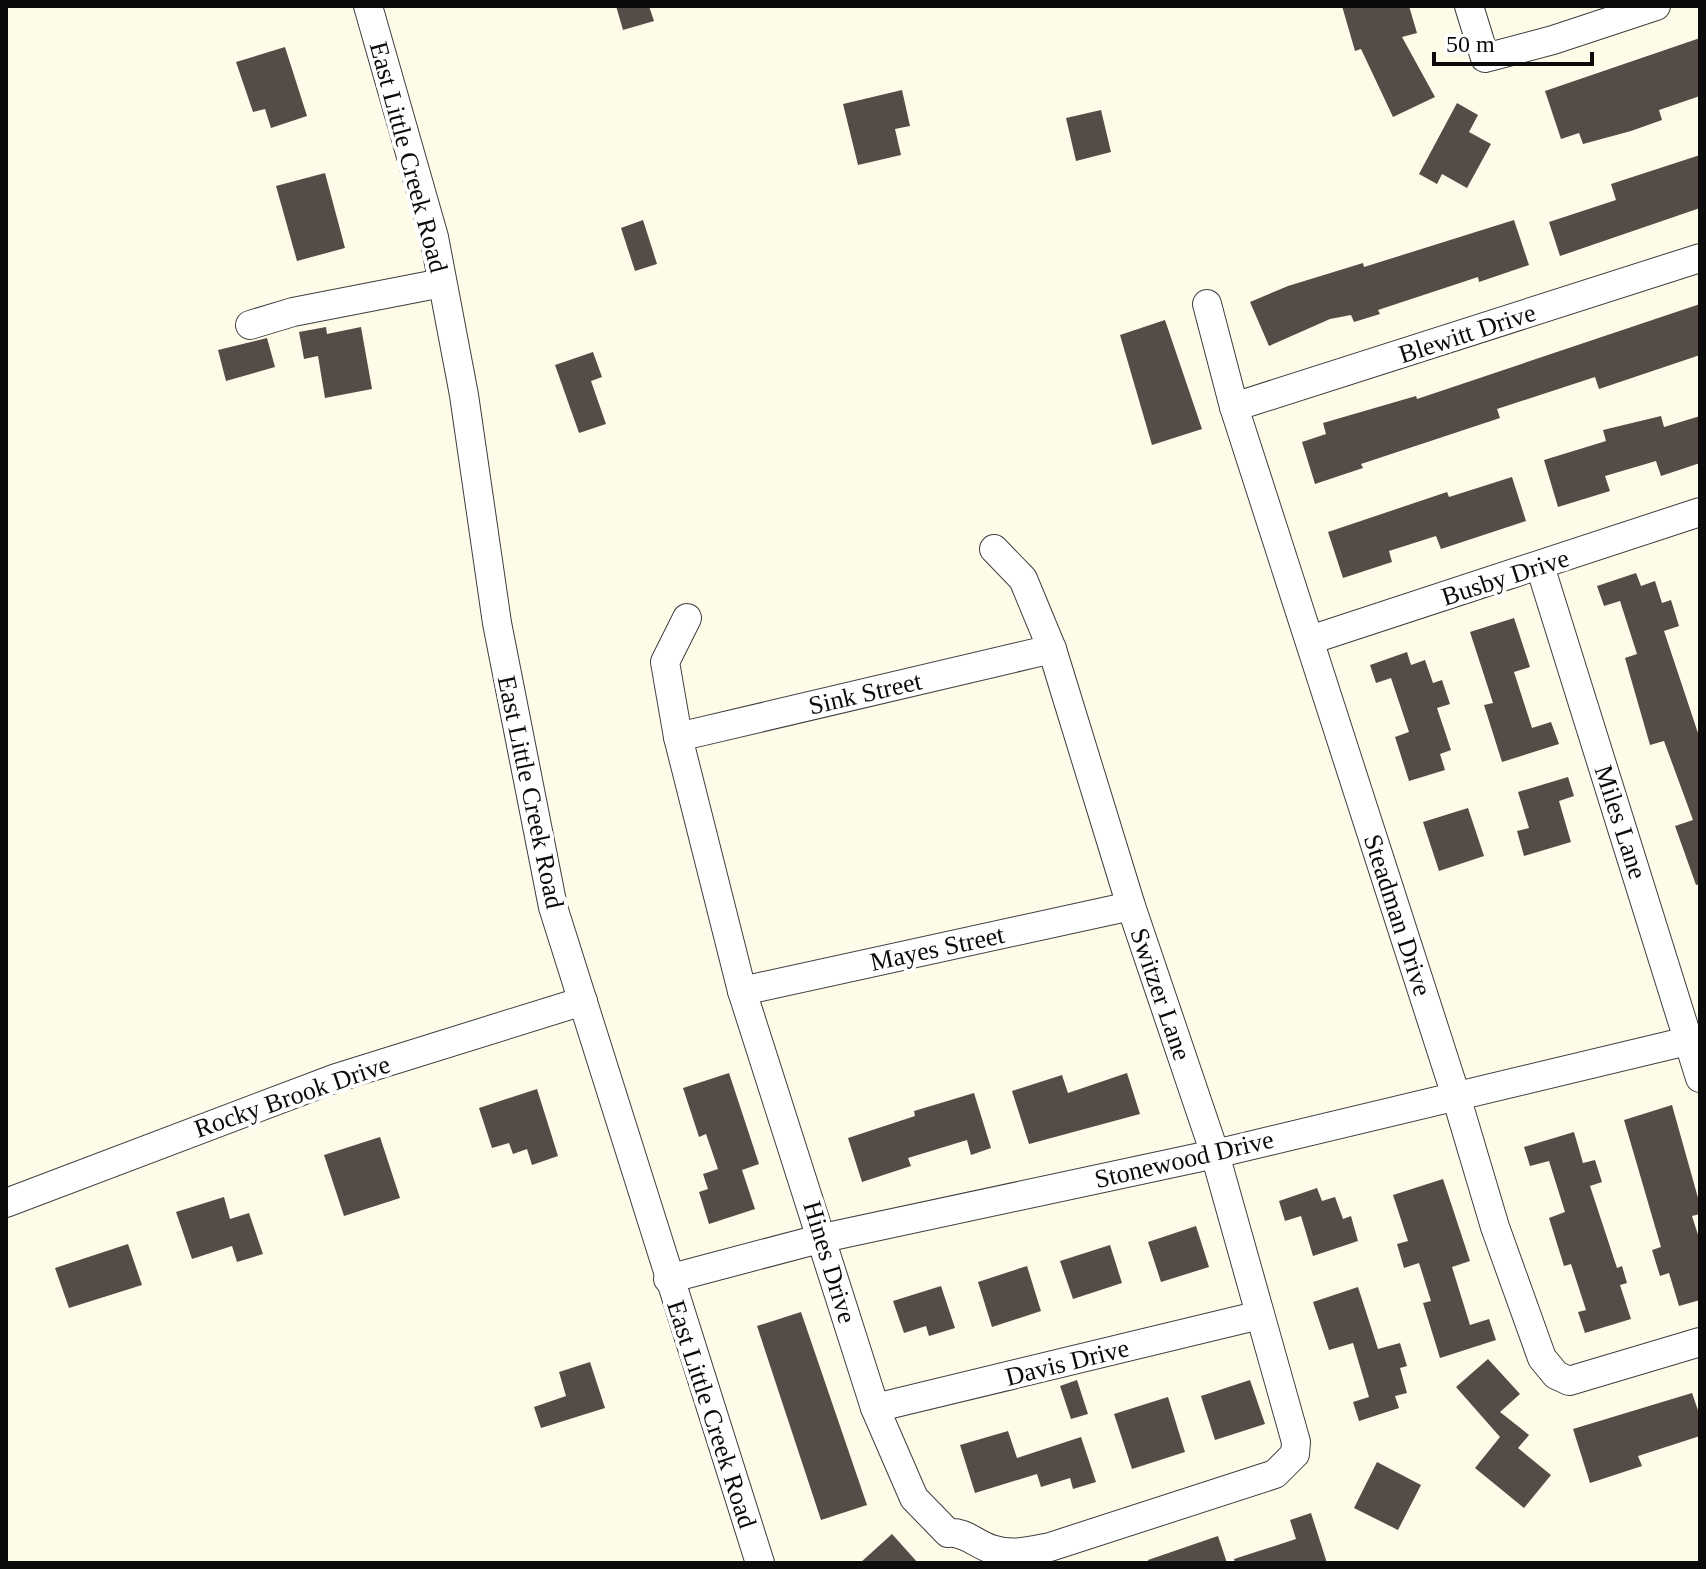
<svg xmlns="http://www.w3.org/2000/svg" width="1706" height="1569" viewBox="0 0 1706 1569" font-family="'Times New Roman',serif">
	<rect width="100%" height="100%" fill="#fffbe9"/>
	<g fill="#554c47">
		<path d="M616 6H649L654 21 623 30Z"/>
		<path d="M1342 6H1409L1417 33 1402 37 1435 97 1393 117 1361 49 1355 51Z"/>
		<path d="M1700 38V96L1659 110 1662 120 1631 131 1583 144 1579 133 1561 139 1545 91Z"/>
		<path d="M285 47 307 116 271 128 265 109 253 112 236 62Z"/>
		<path d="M902 90 910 126 895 129 901 155 858 165 843 104Z"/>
		<path d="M1457 103 1478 115 1469 132 1491 144 1467 188 1442 174 1437 184 1419 174Z"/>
		<path d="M1101 110 1111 152 1076 161 1066 118Z"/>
		<path d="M1700 155V208L1560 256 1549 222 1616 200 1611 184Z"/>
		<path d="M325 173 345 248 297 261 276 186Z"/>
		<path d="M643 220 657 264 635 271 621 228Z"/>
		<path d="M1514 220 1529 265 1479 282 1478 277 1378 310 1380 314 1354 322 1351 315 1330 319 1269 346 1250 302 1288 286 1363 263 1364 267Z"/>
		<path d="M1700 304V355L1599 389 1595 377 1497 409 1500 418 1361 464 1363 468 1315 484 1302 442 1326 434 1323 423 1416 396 1417 399Z"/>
		<path d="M1165 320 1202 429 1152 445 1120 335Z"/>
		<path d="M326 327 327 334 361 327 372 389 325 398 318 356 304 359 299 332Z"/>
		<path d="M267 338 275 367 226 381 218 350Z"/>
		<path d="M593 352 602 377 591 381 606 424 579 433 555 365Z"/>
		<path d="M1661 416 1664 427 1700 416V463L1661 476 1656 461 1605 476 1610 491 1558 507 1544 460 1606 441 1603 430Z"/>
		<path d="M1512 477 1526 521 1441 549 1436 536 1389 551 1392 562 1343 578 1328 532 1447 492 1449 497Z"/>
		<path d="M1636 573 1641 586 1655 581 1662 603 1671 600 1679 626 1664 631 1700 739V884L1696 885 1675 826 1693 820 1664 741 1650 745 1625 658 1637 654 1620 601 1604 606 1597 586Z"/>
		<path d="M1514 618 1530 667 1514 672 1532 728 1551 722 1559 744 1502 762 1484 705 1493 703 1470 632Z"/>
		<path d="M1407 652 1411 665 1425 660 1433 683 1442 680 1450 704 1437 708 1451 750 1440 754 1445 770 1409 781 1395 737 1409 732 1391 678 1376 683 1370 665Z"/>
		<path d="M1568 777 1574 796 1559 801 1571 842 1524 856 1517 831 1529 828 1518 792Z"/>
		<path d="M1468 808 1484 856 1439 871 1423 822Z"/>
		<path d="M729 1073 759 1164 742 1170 755 1209 709 1224 699 1192 708 1189 703 1174 718 1169 706 1134 699 1137 683 1088Z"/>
		<path d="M1127 1073 1140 1114 1029 1144 1012 1091 1062 1075 1068 1093Z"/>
		<path d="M537 1089 558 1156 532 1165 527 1149 513 1154 509 1143 492 1148 479 1108Z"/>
		<path d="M974 1093 991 1148 971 1155 967 1140 908 1158 911 1166 862 1182 848 1138 915 1116 914 1111Z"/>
		<path d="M1672 1105 1700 1205V1214L1692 1216 1700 1241V1300L1679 1306 1669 1273 1660 1276 1652 1250 1661 1247 1624 1120Z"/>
		<path d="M1574 1132 1583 1163 1595 1160 1602 1182 1590 1186 1617 1268 1622 1266 1627 1283 1620 1285 1631 1319 1585 1333 1578 1312 1586 1310 1571 1264 1564 1266 1549 1218 1565 1212 1549 1161 1530 1166 1524 1147Z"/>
		<path d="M380 1137 400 1198 344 1216 324 1155Z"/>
		<path d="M1443 1179 1470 1261 1452 1267 1470 1325 1489 1319 1496 1340 1440 1358 1423 1303 1431 1301 1419 1263 1404 1268 1397 1244 1408 1241 1393 1195Z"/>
		<path d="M1317 1188 1322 1201 1335 1197 1343 1219 1351 1216 1358 1241 1313 1256 1301 1216 1285 1221 1279 1201Z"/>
		<path d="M224 1197 230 1219 249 1213 263 1254 237 1262 232 1246 192 1259 176 1212Z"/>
		<path d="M1196 1226 1209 1267 1161 1282 1148 1242Z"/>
		<path d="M128 1244 142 1285 69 1308 55 1268Z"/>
		<path d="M1110 1245 1122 1283 1073 1299 1060 1261Z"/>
		<path d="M1027 1266 1041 1311 992 1327 978 1282Z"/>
		<path d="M941 1286 955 1328 929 1336 926 1326 904 1333 893 1301Z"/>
		<path d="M1358 1287 1378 1349 1400 1343 1407 1366 1400 1368 1407 1393 1395 1396 1399 1408 1359 1421 1353 1402 1369 1397 1353 1343 1329 1350 1313 1302Z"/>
		<path d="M801 1312 867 1505 821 1520 757 1326Z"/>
		<path d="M1488 1359 1520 1394 1500 1412 1529 1435 1518 1448 1551 1475 1524 1508 1475 1468 1500 1437 1456 1387Z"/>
		<path d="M590 1362 605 1408 541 1428 534 1407 566 1396 559 1372Z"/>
		<path d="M1077 1380 1088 1414 1071 1419 1060 1386Z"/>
		<path d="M1250 1380 1265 1424 1215 1440 1201 1396Z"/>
		<path d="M1692 1393 1700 1416V1436L1638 1456 1642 1466 1590 1483 1573 1429Z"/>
		<path d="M1168 1397 1185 1452 1132 1469 1114 1414Z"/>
		<path d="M1008 1431 1017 1458 1081 1437 1096 1482 1073 1489 1070 1478 1041 1487 1037 1474 975 1493 960 1445Z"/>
		<path d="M1377 1462 1421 1485 1398 1530 1354 1508Z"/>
		<path d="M1311 1513 1327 1563H1235L1234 1559 1296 1539 1290 1520Z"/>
		<path d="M892 1534 918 1563H860Z"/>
		<path d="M1218 1536 1227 1563H1149L1148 1560Z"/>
	</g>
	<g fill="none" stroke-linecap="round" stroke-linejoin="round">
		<g stroke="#3e3e3e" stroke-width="30">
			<g id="minor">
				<path d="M368 6 434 237 464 395 497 623 553 907 760 1563"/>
				<path d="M1469 6 1485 58 1553 40 1656 6"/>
				<path d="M1207 304 1234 407 1456 1096 1495 1227 1542 1358 1556 1375 1569 1381 1700 1342"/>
				<path d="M250 325 293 312 442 283"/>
				<path d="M1234 407 1700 258"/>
				<path d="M1540 566 1700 1078"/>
				<path d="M687 618 665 662 678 737 742 991 875 1408 914 1498 948 1533C964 1531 976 1544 991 1549 1012 1556 1029 1551 1050 1547L1275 1474 1295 1454 1296 1442 1215 1154 1131 906 1052 649 1023 579 994 549"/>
				<path d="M1310 640 1700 512"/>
				<path d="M678 737 1052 649"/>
				<path d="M742 991 1131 906"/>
				<path d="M6 1203 336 1078 583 1001"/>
				<path d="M668 1279 823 1238 1215 1154 1700 1038"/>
				<path d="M875 1408 1260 1315"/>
			</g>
		</g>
		<use href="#minor" stroke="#fff" stroke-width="28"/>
	</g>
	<g text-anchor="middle" stroke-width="8" stroke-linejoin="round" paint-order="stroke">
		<g font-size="26" fill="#0b0b0b" stroke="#fff">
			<text transform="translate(409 157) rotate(75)" y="9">East Little Creek Road</text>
			<text transform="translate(1467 333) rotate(-18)" y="9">Blewitt Drive</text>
			<text transform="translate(1505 577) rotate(-18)" y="9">Busby Drive</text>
			<text transform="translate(865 693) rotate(-13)" y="9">Sink Street</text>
			<text transform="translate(531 792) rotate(78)" y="9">East Little Creek Road</text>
			<text transform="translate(1621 822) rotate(72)" y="9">Miles Lane</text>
			<text transform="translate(1398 915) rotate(72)" y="9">Steadman Drive</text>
			<text transform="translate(937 948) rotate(-12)" y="9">Mayes Street</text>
			<text transform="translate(1161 994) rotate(71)" y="9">Switzer Lane</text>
			<text transform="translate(292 1096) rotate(-19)" y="9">Rocky Brook Drive</text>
			<text transform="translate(1184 1159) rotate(-13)" y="9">Stonewood Drive</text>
			<text transform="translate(830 1262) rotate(73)" y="9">Hines Drive</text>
			<text transform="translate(1067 1362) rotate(-14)" y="9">Davis Drive</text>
			<text transform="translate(712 1414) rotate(72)" y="9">East Little Creek Road</text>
		</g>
	</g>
	<rect width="1706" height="1569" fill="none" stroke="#0b0b0b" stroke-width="16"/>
	<path d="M1434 52v12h158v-12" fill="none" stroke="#0b0b0b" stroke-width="4"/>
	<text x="1446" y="52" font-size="24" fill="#0b0b0b" stroke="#ffffff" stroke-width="6" paint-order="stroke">50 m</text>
</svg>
